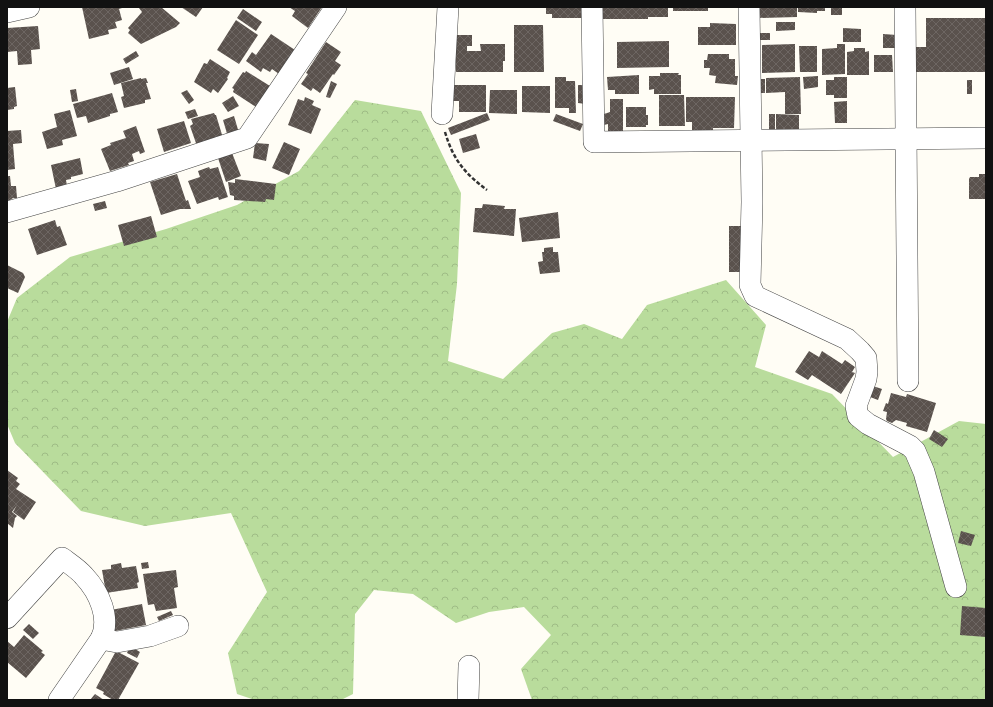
<svg xmlns="http://www.w3.org/2000/svg" width="993" height="707" viewBox="0 0 993 707" font-family="'Playfair Display',serif">
	<defs>
		<pattern id="forest-crowns" width="20" height="18" patternUnits="userSpaceOnUse"><rect width="20" height="18" fill="#b9dc9c"/><path d="M2 6a3 3 0 1 1 6 0M12 15a3 3 0 1 1 6 0" fill="none" stroke="#9ebc85"/></pattern>
		<pattern id="building-cross-hatch" width="8" height="8" patternUnits="userSpaceOnUse"><rect width="8" height="8" fill="#5a524d"/><path d="M0 0l8 8M0 8l8-8" fill="none" stroke="#6d6662"/></pattern>
	</defs>
	<rect width="100%" height="100%" fill="#fffdf5"/>
	<path fill="url(#forest-crowns)" d="M355 100 421 111 461 193 457 284 448 361 503 379 552 333 584 324 622 339 647 305 726 280 766 325 755 367 832 394 893 457 959 421 986 424V700H532L521 669 551 635 524 607 489 612 456 623 413 594 374 590 355 614 353 694 341 700H255L237 694 228 653 267 592 231 513 145 526 81 511 15 443 7 424V322L17 298 70 257 166 229 237 205 299 171Z"/>
	<g fill="url(#building-cross-hatch)">
		<path d="M82 7H125L119 9 122 20 115 22 117 28 108 30 109 34 89 39Z"/>
		<path d="M140 7H161L180 23 176 27 141 44 128 33 130 30 128 28 142 12 139 8Z"/>
		<path d="M181 7H203L196 17Z"/>
		<path d="M289 7H322L308 28 292 16 295 11Z"/>
		<path d="M546 7H583V18H552V14H546Z"/>
		<path d="M601 7H668V17H648V19H602Z"/>
		<rect x="673" y="7" width="35" height="4"/>
		<path d="M757 7H797V17L757 18Z"/>
		<path d="M798 7H825V11H817V13L798 12Z"/>
		<rect x="831" y="7" width="11" height="8"/>
		<path d="M243 9 262 22 256 31 237 18Z"/>
		<path d="M926 18H986V72H915L914 47H926Z"/>
		<path d="M236 20 258 35 239 64 217 50Z"/>
		<path d="M776 22H795V30L776 31Z"/>
		<path d="M710 23 736 24V45H698V27H710Z"/>
		<path d="M514 25H543L544 72H514Z"/>
		<path d="M38 26 40 49 31 50 32 64 18 65 17 51 7 52V28Z"/>
		<path d="M843 28 861 29V42H843Z"/>
		<rect x="758" y="33" width="12" height="7"/>
		<path d="M271 34 295 50 279 74 272 69 270 72 263 68 261 72 246 61 252 52 256 55Z"/>
		<path d="M883 34 897 35 896 48H883Z"/>
		<path d="M455 35H472V46H467V51H481L480 44H505V61H503V72H456Z"/>
		<path d="M669 41V67L617 68V42Z"/>
		<path d="M326 42 341 52 335 61 341 65 334 75 333 74 320 93 313 88 311 91 301 84 308 74 306 73Z"/>
		<path d="M795 44V72L762 73V45Z"/>
		<path d="M837 44H845V74L822 75V49L837 48Z"/>
		<path d="M799 46H817V72H800Z"/>
		<path d="M854 48H865V52L869 51V75H847V52L854 51Z"/>
		<path d="M136 51 139 56 126 64 123 59Z"/>
		<path d="M708 54H729V59H735V76H738L737 85 715 83 716 76 709 75 710 68H704V60H707Z"/>
		<path d="M874 55H892L893 72H874Z"/>
		<path d="M210 59 230 72 227 78 228 79 218 93 213 89 211 93 194 82 204 63 207 64Z"/>
		<path d="M129 67 133 79 114 85 110 73Z"/>
		<path d="M246 71 270 86 256 107 233 92 234 89 232 88 243 72 245 73Z"/>
		<path d="M660 73H679L678 75H681V94H654V89L649 90V76H660Z"/>
		<path d="M639 75V94H615V90H608L607 77Z"/>
		<path d="M818 76V87L804 89 803 77Z"/>
		<path d="M555 77H566V81H575L576 113H569V108H555Z"/>
		<path d="M800 77 801 114H785V92L766 93V78Z"/>
		<path d="M834 77H847V98H834V95H826V80H834Z"/>
		<path d="M141 78V79L146 78 148 83H146L151 99 145 100V103L124 108 121 97 124 96 121 83Z"/>
		<rect x="758" y="79" width="7" height="14"/>
		<rect x="967" y="80" width="5" height="14"/>
		<path d="M331 81 337 84 330 98 326 97Z"/>
		<path d="M453 85H486V112H459V101H453Z"/>
		<path d="M578 85H586V104L578 103Z"/>
		<path d="M522 86H550V113L522 112Z"/>
		<path d="M15 87 17 106 14 107V109L7 110V88Z"/>
		<path d="M76 89 78 101 72 102 70 90Z"/>
		<path d="M187 90 194 100 189 104 181 93Z"/>
		<path d="M490 90H517V114L489 113Z"/>
		<path d="M112 93 118 112 110 114V116L88 123 86 116 77 118 73 104Z"/>
		<path d="M659 95H684L685 126H659Z"/>
		<path d="M233 96 239 106 228 112 222 103Z"/>
		<path d="M305 97 314 101 312 105 321 109 311 134 288 125 298 99 304 101Z"/>
		<path d="M686 97H735L734 128H713V132H692V122H686Z"/>
		<path d="M610 99H623V131L608 132V124L604 125V114L610 112Z"/>
		<path d="M847 101V123H835L834 102Z"/>
		<path d="M626 107H646V115H648V125H646V127H626Z"/>
		<path d="M195 109 198 116 188 119 185 112Z"/>
		<path d="M70 110 77 136 62 140 63 145 47 149 42 132 57 127 54 114Z"/>
		<path d="M214 113 215 115H216L223 138 197 146 190 126 193 124 191 119Z"/>
		<path d="M487 113 490 120 451 135 448 128Z"/>
		<path d="M556 114 583 124 580 131 553 121Z"/>
		<rect x="769" y="114" width="6" height="17"/>
		<path d="M776 114 799 115V132L776 131Z"/>
		<path d="M234 116 239 133 228 137 223 120Z"/>
		<path d="M184 121 191 143 164 152 157 129Z"/>
		<path d="M136 126 145 152 140 154 139 151 132 154 134 161 128 163 129 165 110 171 101 149 111 145 110 143 126 138 123 131Z"/>
		<path d="M21 130 22 143 13 144 15 169 7 170V131Z"/>
		<path d="M476 134 480 148 463 153 459 139Z"/>
		<path d="M284 142 300 149 289 175 272 168Z"/>
		<path d="M255 143 269 144 266 161 253 158Z"/>
		<path d="M232 153 241 176 226 182 218 158Z"/>
		<path d="M80 158 83 174 71 177V179L66 180 67 186 56 189 51 165Z"/>
		<path d="M209 167 210 169 218 167 228 197 219 200 218 197 197 204 188 181 200 177 198 171Z"/>
		<path d="M177 174 186 201 188 200 191 209H180L161 215 150 182Z"/>
		<path d="M979 174H986V199H969V179L970 177H979Z"/>
		<path d="M7 176H10L11 186H16L17 198H13L7 202Z"/>
		<path d="M235 179 276 184 274 200 266 199 265 202 234 200V196L230 195 228 182 235 183Z"/>
		<path d="M105 201 107 208 95 211 93 204Z"/>
		<path d="M483 204 505 206 504 209H516L514 236 473 232 475 208H482Z"/>
		<path d="M558 212 560 238 522 242 519 218Z"/>
		<path d="M151 216 157 237 124 246 118 225Z"/>
		<path d="M55 220 57 227 60 226 67 245 37 255 28 229Z"/>
		<rect x="729" y="226" width="12" height="46"/>
		<path d="M553 247V252H558L560 272 540 274 538 262 543 261 542 252H544V248Z"/>
		<path d="M7 265 23 273 25 277 18 293 7 288Z"/>
		<path d="M809 351 819 357 822 351 842 364 845 360 855 367 852 372 855 373 841 394 812 375 808 380 795 372Z"/>
		<path d="M873 386 882 389 878 400 870 397Z"/>
		<path d="M891 393 906 397 907 394 936 403 927 432 906 426 907 423 896 420 892 423 887 421 886 419 887 412 883 411 886 403 888 404Z"/>
		<path d="M934 430 948 439 942 447 929 439Z"/>
		<path d="M7 470 18 478 16 481 20 484 16 489 36 502 24 520 13 512 17 505 12 512 17 516 15 518 13 528 7 523Z"/>
		<path d="M961 531 975 535 971 546 958 543Z"/>
		<path d="M148 562 149 568 142 569 141 563Z"/>
		<path d="M121 563 122 568 136 566 139 582 137 583 138 588 106 593 102 570 111 569V565Z"/>
		<path d="M176 570 178 587 174 588 177 608 156 611 154 604 148 605 143 574Z"/>
		<path d="M142 604 146 625 115 631 111 610Z"/>
		<path d="M962 606 986 608V637L960 635Z"/>
		<path d="M171 611 173 615 159 621 157 617Z"/>
		<path d="M29 624 39 633 33 639 23 630Z"/>
		<path d="M24 635 43 651 41 652 45 655 26 678 7 662V641L14 647Z"/>
		<path d="M130 646 140 652 137 658 127 653Z"/>
		<path d="M116 651 139 663 118 700H113L103 694 104 692 96 688Z"/>
		<path d="M95 694 104 700H90Z"/>
	</g>
	<g fill="none" stroke-linecap="round" stroke-linejoin="round">
		<g stroke="#444" stroke-width="22">
			<g id="street">
				<path d="M592 7 594 142 986 138"/>
				<path d="M749 7 752 202 750 285 755 296 847 339 860 351 866 358 867 372 866 379 856 406 858 416 868 424 910 446 915 451 924 472 956 587"/>
				<path d="M905 7 908 381"/>
				<path d="M7 12 29 7"/>
				<path d="M442 114 448 7"/>
				<path d="M7 212 117 181 247 138 336 7"/>
				<path d="M7 618 62 558C70 564 78 569 84 576 99 592 111 618 101 639L59 700"/>
				<path d="M101 639 117 642 150 636 178 626"/>
				<path d="M468 700 469 666"/>
			</g>
		</g>
		<path stroke="#333" stroke-width="2.5" stroke-dasharray="4 2" stroke-linecap="butt" d="M445 132C453 159 464 173 487 190"/>
		<use href="#street" stroke="#fff" stroke-width="21"/>
	</g>
	<rect width="993" height="707" fill="none" stroke="#111111" stroke-width="16"/>
</svg>
